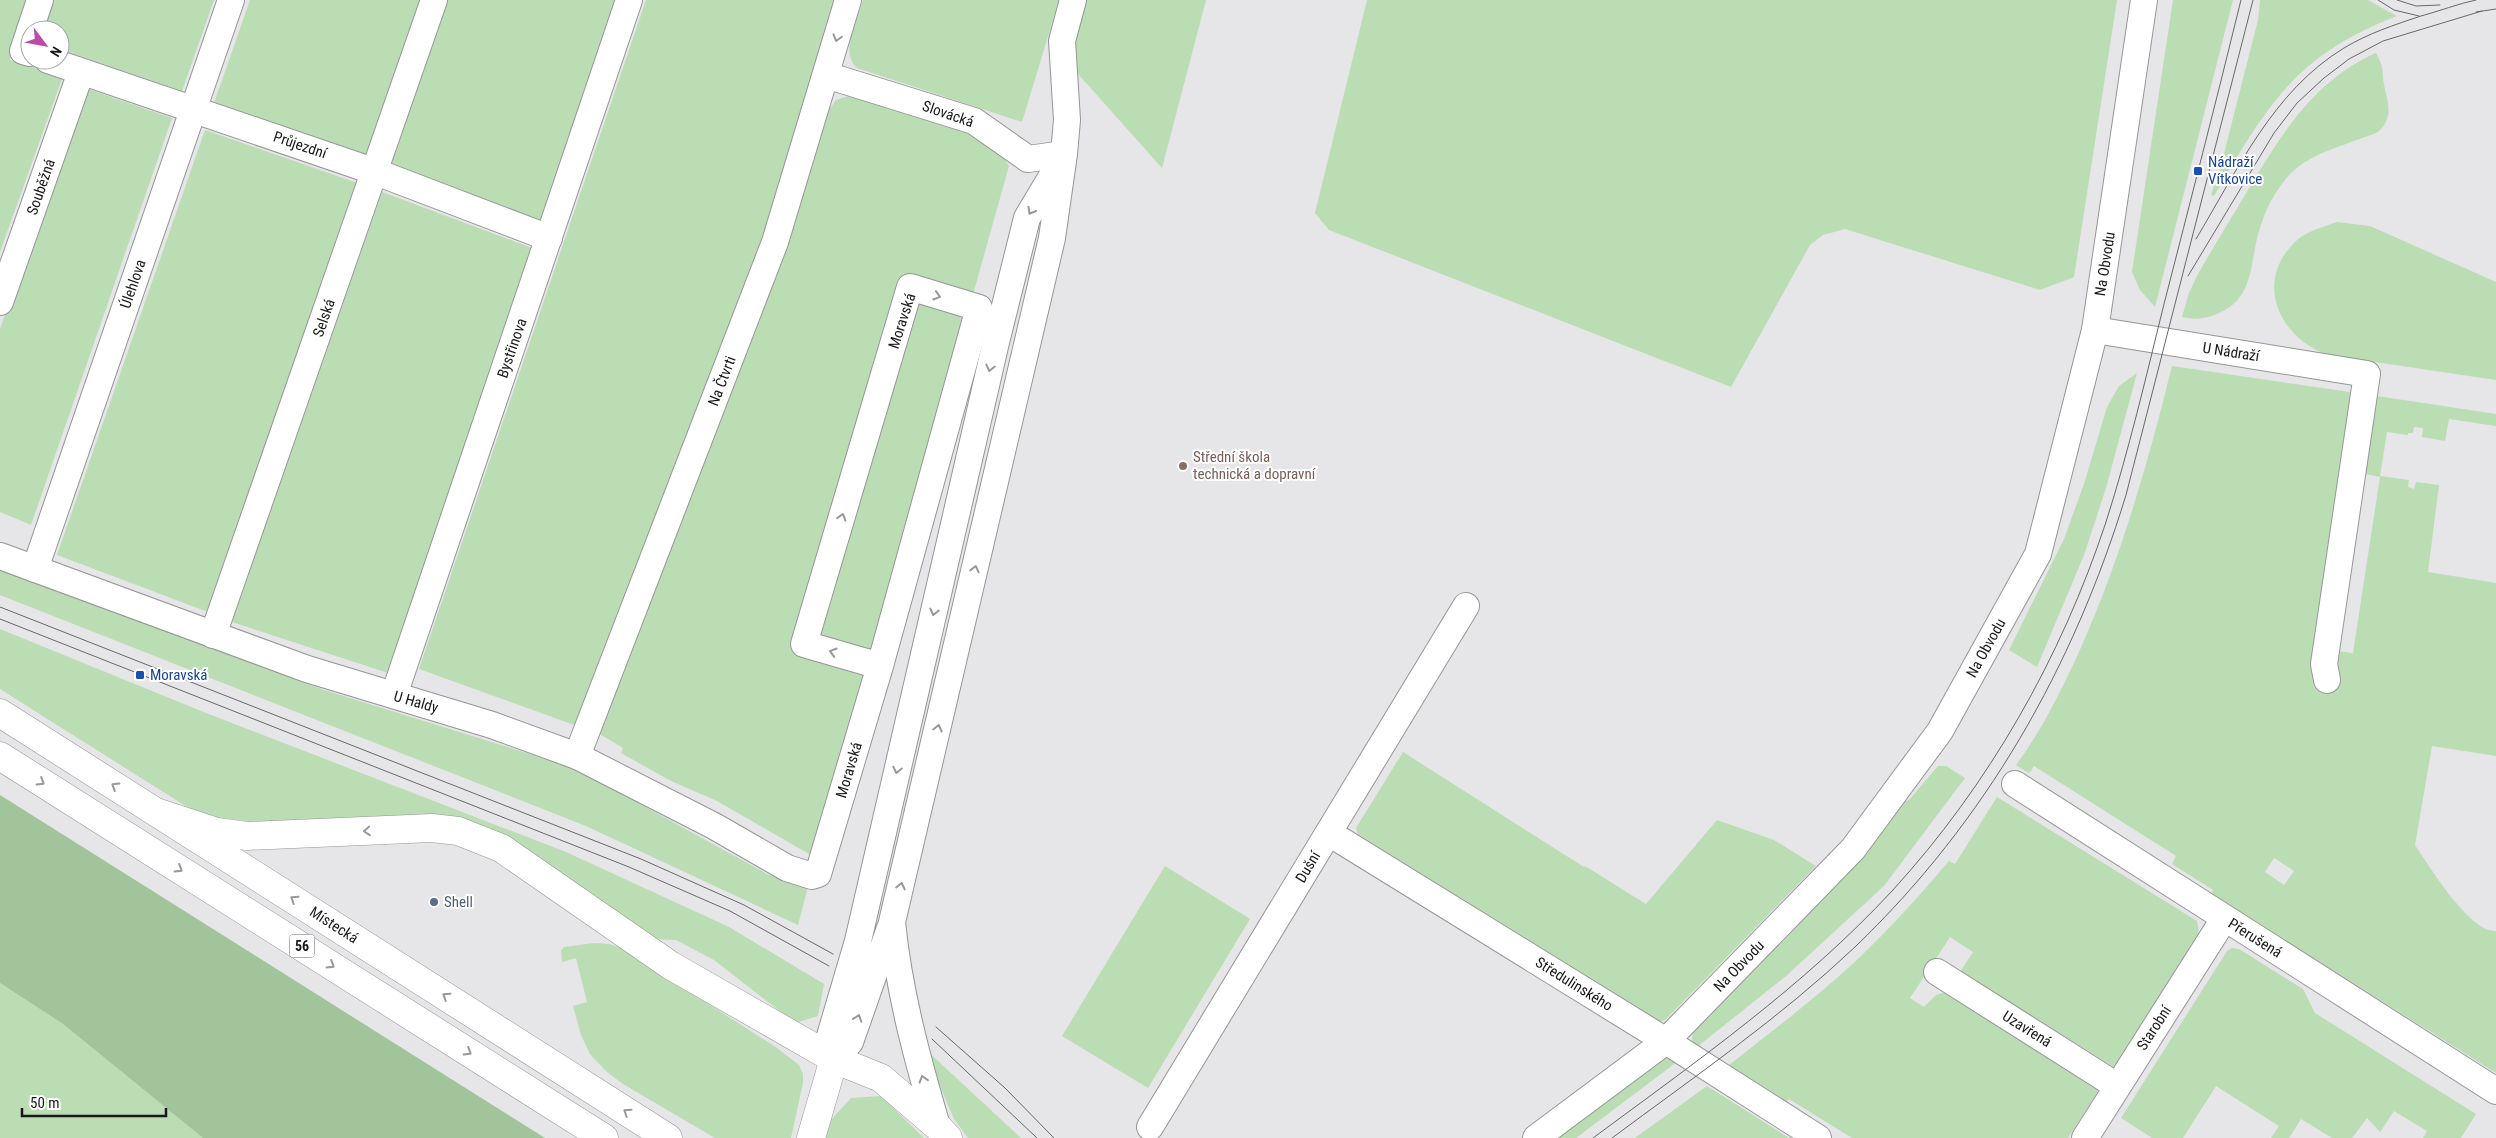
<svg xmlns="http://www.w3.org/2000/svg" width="2496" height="1138" viewBox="0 0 2496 1138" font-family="'Roboto Condensed',sans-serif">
	<rect width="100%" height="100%" fill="#e6e5e8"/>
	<g fill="#baddb3" fill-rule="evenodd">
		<path d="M0 0H31L10 60 21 64 22 61 63 76 0 252Z"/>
		<path d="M48 0H214L182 91 60 49V30H39Z"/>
		<path d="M250 0H421L367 156 214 103Z"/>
		<path d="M448 0H615L541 220 391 165Z"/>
		<path d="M646 0H836L753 266 577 726 419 669Z"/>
		<path d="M863 0H1059L1022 122 857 68C839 52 858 19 863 0Z"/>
		<path d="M1082 0H1206L1162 168 1071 66Z"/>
		<path d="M1367 0H2117L2074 277 2040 290 1845 229 1823 235 1810 245 1731 387 1329 230 1315 213Z"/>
		<path d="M2173 0H2233L2155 307 2140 290 2132 272Z"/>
		<path d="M2260 0H2368L2397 16C2295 55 2266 107 2214 196L2211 195 2214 186 2216 185 2258 20Z"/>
		<path d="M2376 53C2385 70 2381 67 2384 84 2387 103 2395 116 2378 132 2350 144 2315 151 2292 172 2277 187 2266 208 2260 228 2249 260 2256 297 2219 313 2207 319 2195 320 2182 317L2189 293 2197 276C2213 247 2231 219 2248 190 2281 135 2314 80 2376 53Z"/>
		<path d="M85 88 172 118 31 525 0 512V329Z"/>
		<path d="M849 96 970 133 1003 157 1009 166 972 298 909 278 795 654 869 673 816 858 717 801 671 781 621 753 623 748 598 733 755 332 786 247 829 110 836 100Z"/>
		<path d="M205 130 357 183 208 612 57 555Z"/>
		<path d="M382 192 532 248 388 673 232 622Z"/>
		<path d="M2337 222 2370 226 2496 282V380L2328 355C2280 338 2253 283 2295 242 2306 231 2323 227 2337 222Z"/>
		<path d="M921 299 967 317 875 648 867 652 820 636 817 622 911 309Z"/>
		<path d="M2172 366 2357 393 2319 649 2353 653 2380 477 2365 474 2377 396 2496 414V426L2449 419 2445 441 2422 437 2423 428 2414 427 2413 433H2408V435L2387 432 2380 476 2409 480 2408 487 2414 489 2416 482 2439 485 2428 572 2496 583V756L2432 746 2415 845C2430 867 2469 932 2496 931V1073L2212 894 2213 890 2172 864 2176 856 2034 766 2029 773 2016 765C2042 730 2061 691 2079 652 2120 560 2148 464 2172 366ZM2274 858 2294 871 2284 885 2265 872Z"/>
		<path d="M2137 373 2106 488 2084 555 2037 667 2009 650 2064 539 2084 484 2107 407 2119 386Z"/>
		<path d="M0 569 324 690 575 768 767 874 808 887 798 925 586 826 0 595Z"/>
		<path d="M0 629 206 713 566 852 729 927 824 984 818 1016 795 1023 714 960 676 940 652 939 514 841 214 824 0 689Z"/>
		<path d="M1403 752 1584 867 1585 866 1646 904 1717 820 1774 840 1816 866 1665 1020 1658 1022 1358 834 1356 828Z"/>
		<path d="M1938 766H1946L1965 778 1884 886 1786 976 1697 1047C1692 1043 1691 1039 1693 1033L1852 868 1904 802 1910 799Z"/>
		<path d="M1997 797 2197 921 2199 933 2114 1067 1960 972 1973 952 1950 937 1910 998 1924 1007 1936 995 1949 991 2100 1088 2068 1138H1852L1789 1099 1786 1103 1728 1066C1772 1031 1819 996 1861 956 1892 926 1921 894 1949 861L1955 864Z"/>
		<path d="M1165 866 1250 919 1148 1088 1062 1036Z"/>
		<path d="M594 943 610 944 623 949 777 1048 799 1065 803 1074V1083L791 1138H715L623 1084 607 1072 590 1054 581 1035 573 1006 587 1002 576 958 562 962 561 950 564 947Z"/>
		<path d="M2232 948 2239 949 2303 989 2315 1013 2476 1114 2461 1138H2423L2427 1131 2394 1111 2380 1132 2367 1118 2352 1138H2332L2301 1119 2289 1138H2271L2279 1126 2216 1086 2183 1138H2152L2121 1118 2227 951Z"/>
		<path d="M0 983 63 1024 203 1138H0Z"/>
		<path d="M924 1048 1021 1138H968L954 1119Z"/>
		<path d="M1666 1055 1678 1061 1576 1138H1556Z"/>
		<path d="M1707 1086 1789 1138H1635Z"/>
		<path d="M881 1096 924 1138H826L831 1120 851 1098Z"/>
	</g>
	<path fill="#a1c49a" d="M0 795 545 1138H203L63 1024 0 983Z"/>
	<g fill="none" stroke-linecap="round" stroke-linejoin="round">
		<g stroke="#969598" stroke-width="28">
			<g id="minor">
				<path d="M30 30 40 0"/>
				<path d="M30 30 23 51 30 53"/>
				<path d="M48 60 376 172 549 238"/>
				<path d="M826 75 974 121 1028 159 1064 154"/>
				<path d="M0 302 81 72"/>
				<path d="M2095 330 2367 374 2324 664 2327 680"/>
				<path d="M0 556 307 669 492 725 577 756 714 826 787 868 812 876 818 874 880 666 979 308 910 287 804 644 880 666"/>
				<path d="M35 569 231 0"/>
				<path d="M213 635 434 0"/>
				<path d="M394 695 629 0"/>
				<path d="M577 756 775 242 848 0"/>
				<path d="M2015 784 2496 1091"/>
				<path d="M1329 833 1666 1041 1818 1138"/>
				<path d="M890 928 850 1042 834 1059 830 1036 858 941 996 342 1027 218 1058 166"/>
				<path d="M1937 972 2117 1086"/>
				<path d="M937 1126C917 1058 899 992 892 922L1052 238 1064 154 1067 120 1062 41 1073 0"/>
				<path d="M1150 1127 1466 606"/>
				<path d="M1536 1138 1666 1041 1853 849 1940 731 2038 554 2095 330 2144 0"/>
				<path d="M2085 1138 2224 919"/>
			</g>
		</g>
		<g stroke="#969598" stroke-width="29">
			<g id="highway">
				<path d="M0 713 668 1138"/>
				<path d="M0 756 604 1138"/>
				<path d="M156 812 217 832 247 836 432 828 458 831 501 848 670 965 834 1059 881 1078 937 1126 948 1138"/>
				<path d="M811 1138 834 1059"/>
			</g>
		</g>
		<use href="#minor" stroke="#fff" stroke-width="26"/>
		<use href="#highway" stroke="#fff" stroke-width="28"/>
		<g stroke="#686869" stroke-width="1">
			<path d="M2378 0 2394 10 2419 16"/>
			<path d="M2397 0 2416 6 2440 5"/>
			<path d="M2476 12 2496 9"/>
			<path d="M2196 239C2237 171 2273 91 2344 48 2369 33 2394 25 2421 16 2440 11 2457 4 2476 0"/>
			<path d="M2188 276 2274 133 2297 103 2324 78 2349 59 2383 41 2482 11"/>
			<path d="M0 607 641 859 744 905 833 954"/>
			<path d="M0 619 629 867 730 911 829 966"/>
			<path d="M936 1027 1005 1088 1054 1138"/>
			<path d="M932 1039 1037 1138"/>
			<path d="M1593 1138C1697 1061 1804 986 1892 891 1989 785 2061 658 2106 522 2129 450 2146 377 2164 304 2190 203 2216 102 2241 0"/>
			<path d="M1612 1138C1694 1077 1780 1018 1855 947 1986 821 2073 668 2126 495L2253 0"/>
		</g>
	</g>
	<defs><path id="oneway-chevron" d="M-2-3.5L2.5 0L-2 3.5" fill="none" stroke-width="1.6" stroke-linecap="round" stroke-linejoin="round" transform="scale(1.25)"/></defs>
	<g stroke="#989898">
		<use href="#oneway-chevron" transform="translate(837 38) rotate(106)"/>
		<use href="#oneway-chevron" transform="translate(1031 211) rotate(120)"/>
		<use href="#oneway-chevron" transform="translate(937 296) rotate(17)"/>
		<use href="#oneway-chevron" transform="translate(990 368) rotate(103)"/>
		<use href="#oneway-chevron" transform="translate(842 517) rotate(-73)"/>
		<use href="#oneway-chevron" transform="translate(975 569) rotate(-77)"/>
		<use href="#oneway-chevron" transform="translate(934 612) rotate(103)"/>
		<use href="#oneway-chevron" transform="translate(833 652) rotate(-164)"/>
		<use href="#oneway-chevron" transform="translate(938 728) rotate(-77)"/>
		<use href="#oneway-chevron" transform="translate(897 770) rotate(103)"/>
		<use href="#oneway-chevron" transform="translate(41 782) rotate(32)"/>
		<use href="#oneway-chevron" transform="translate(115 786) rotate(-148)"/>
		<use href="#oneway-chevron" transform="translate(367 831) rotate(176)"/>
		<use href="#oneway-chevron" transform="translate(179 869) rotate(32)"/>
		<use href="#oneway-chevron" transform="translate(901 886) rotate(-77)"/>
		<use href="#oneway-chevron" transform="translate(294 899) rotate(-147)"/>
		<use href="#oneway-chevron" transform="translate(331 965) rotate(32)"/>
		<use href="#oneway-chevron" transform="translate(446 996) rotate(-147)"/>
		<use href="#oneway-chevron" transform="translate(858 1018) rotate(-71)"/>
		<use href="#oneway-chevron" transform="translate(468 1052) rotate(32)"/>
		<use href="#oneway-chevron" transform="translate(923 1079) rotate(-107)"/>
		<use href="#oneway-chevron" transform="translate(627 1112) rotate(-147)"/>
	</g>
	<g fill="#1a4fb4" stroke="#fff" stroke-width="2">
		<rect x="2193" y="166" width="10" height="10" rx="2.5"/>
		<rect x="135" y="670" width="10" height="10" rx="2.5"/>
	</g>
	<circle fill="#8d6e63" stroke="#fff" stroke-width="2" cx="1183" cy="466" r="5"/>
	<circle fill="#5c6f8a" stroke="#fff" stroke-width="2" cx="434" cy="902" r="5"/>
	<g text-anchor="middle" stroke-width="4" stroke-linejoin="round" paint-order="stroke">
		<rect fill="#fff" stroke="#5e5e5f" stroke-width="1" x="289.5" y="934.5" width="25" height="23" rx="4"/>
		<g font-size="14" font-weight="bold" fill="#19191a">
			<text x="302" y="951">56</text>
		</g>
		<g font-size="15" fill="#19191a" stroke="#fff">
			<text transform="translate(948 114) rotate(19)" y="5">Slovácká</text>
			<text transform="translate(300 145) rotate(19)" y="5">Průjezdní</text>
			<text transform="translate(41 187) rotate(-71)" y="5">Souběžná</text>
			<text transform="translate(2105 264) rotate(-81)" y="5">Na Obvodu</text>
			<text transform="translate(133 284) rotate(-71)" y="5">Úlehlova</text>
			<text transform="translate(324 318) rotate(-71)" y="5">Selská</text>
			<text transform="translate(902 321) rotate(-72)" y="5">Moravská</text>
			<text transform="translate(512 348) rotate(-71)" y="5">Bystřinova</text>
			<text transform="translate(2231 352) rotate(9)" y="5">U Nádraží</text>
			<text transform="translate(722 381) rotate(-69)" y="5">Na Čtvrti</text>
			<text transform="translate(1986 648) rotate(-61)" y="5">Na Obvodu</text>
			<text transform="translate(416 702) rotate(16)" y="5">U Haldy</text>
			<text transform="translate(849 770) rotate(-73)" y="5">Moravská</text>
			<text transform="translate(1308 867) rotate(-59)" y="5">Dušní</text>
			<text transform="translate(334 925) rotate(33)" y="5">Místecká</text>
			<text transform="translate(2255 938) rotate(32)" y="5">Přerušená</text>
			<text transform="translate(1739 966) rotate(-46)" y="5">Na Obvodu</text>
			<text transform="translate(1574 984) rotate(32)" y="5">Středulinského</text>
			<text transform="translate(2154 1028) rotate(-57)" y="5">Starobní</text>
			<text transform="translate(2027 1029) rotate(32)" y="5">Uzavřená</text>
		</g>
		<g font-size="15" fill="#164399" stroke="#fff" text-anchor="start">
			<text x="2208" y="167">Nádraží<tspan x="2208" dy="17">Vítkovice</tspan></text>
			<text x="150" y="680">Moravská</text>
		</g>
		<g font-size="15" fill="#785e54" stroke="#fff" text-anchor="start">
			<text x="1193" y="462">Střední škola<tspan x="1193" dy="17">technická a dopravní</tspan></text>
		</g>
		<g font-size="15" fill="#4e5e75" stroke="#fff" text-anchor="start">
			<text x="444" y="907">Shell</text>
		</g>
	</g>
	<g transform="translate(45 45) rotate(122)"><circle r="24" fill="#ffffff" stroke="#a3a3a3"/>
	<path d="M0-4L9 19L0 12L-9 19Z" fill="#ba4baa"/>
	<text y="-8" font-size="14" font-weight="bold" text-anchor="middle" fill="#19191a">N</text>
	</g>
	<path d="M22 1108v8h144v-8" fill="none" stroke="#19191a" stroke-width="2.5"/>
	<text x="30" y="1108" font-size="15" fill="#19191a" stroke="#ffffff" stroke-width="4" paint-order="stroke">50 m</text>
</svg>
